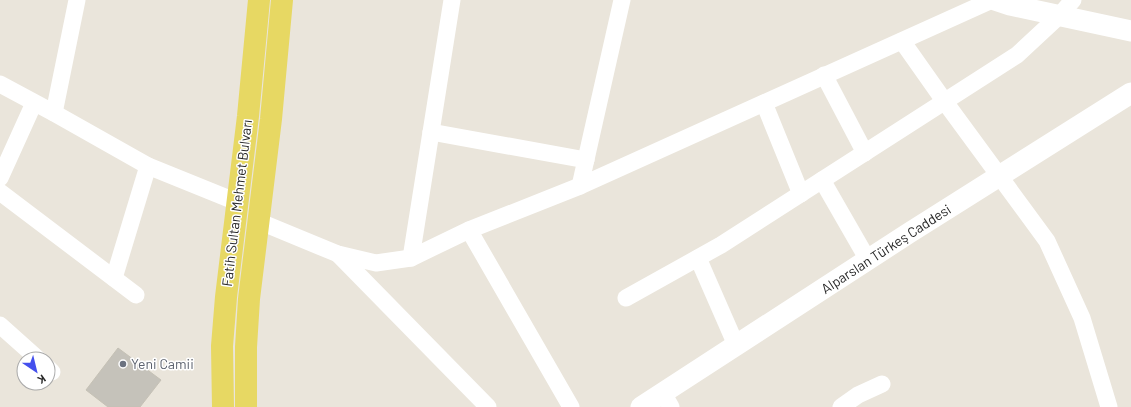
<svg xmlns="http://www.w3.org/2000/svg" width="1131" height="407" viewBox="0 0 1131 407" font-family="Barlow,sans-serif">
	<rect width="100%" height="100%" fill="#eae5db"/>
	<path fill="#c5c2ba" stroke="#c5c1b5" d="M118 348 161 380 140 407H108L86 390Z"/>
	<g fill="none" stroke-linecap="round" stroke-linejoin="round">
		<g stroke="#fff" stroke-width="17">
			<path d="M902 41 945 102 1047 241 1082 318 1109 407"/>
			<path d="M824 75 865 153"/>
			<path d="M0 84 54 113 148 166 237 202"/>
			<path d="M764 103 801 194"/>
			<path d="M54 113 77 0"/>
			<path d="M431 132 586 160"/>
			<path d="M0 178 34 103"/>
			<path d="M822 180 868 260"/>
			<path d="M580 186 622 0"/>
			<path d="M0 192 136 295"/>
			<path d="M258 221 338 254 376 263 411 258 469 230 580 186 992 0"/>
			<path d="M469 230 571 407"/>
			<path d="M338 254 488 407"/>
			<path d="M411 258 452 0"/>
			<path d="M698 258 736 345"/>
			<path d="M114 278 148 166"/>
			<path d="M626 298 721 245 1017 55 1059 16 1073 0"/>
			<path d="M0 325 38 359"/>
			<path d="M48 368 52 372"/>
			<path d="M663 393 671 407"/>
			<path d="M841 407 858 395 882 384"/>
		</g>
		<g stroke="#fff" stroke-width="21">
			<path d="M995 0 1010 5 1131 31"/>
			<path d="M641 407 909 233 1131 93"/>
		</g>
		<g stroke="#e7d863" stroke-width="22">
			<path d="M223 407 222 346 226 297 248 116 259 0"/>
			<path d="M246 407V347L249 299 271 119 282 0"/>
		</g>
	</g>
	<circle fill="#6b7280" stroke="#fff" stroke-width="1.5" cx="123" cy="364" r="4"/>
	<g text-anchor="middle" stroke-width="3" stroke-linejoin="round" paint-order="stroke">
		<g font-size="14" fill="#282828" stroke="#fff">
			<text transform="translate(237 203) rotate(-83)" y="5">Fatih Sultan Mehmet Bulvarı</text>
			<text transform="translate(886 249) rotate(-33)" y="5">Alparslan Türkeş Caddesi</text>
		</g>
		<g font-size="14" fill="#5b616d" stroke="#fff" text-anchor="start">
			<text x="131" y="369">Yeni Camii</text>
		</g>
	</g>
	<g transform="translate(36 371) rotate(145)"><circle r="19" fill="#ffffff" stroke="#a9a9a9"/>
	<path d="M0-3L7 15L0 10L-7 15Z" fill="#4450ed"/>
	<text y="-6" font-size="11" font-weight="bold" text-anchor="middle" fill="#282828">K</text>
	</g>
</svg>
